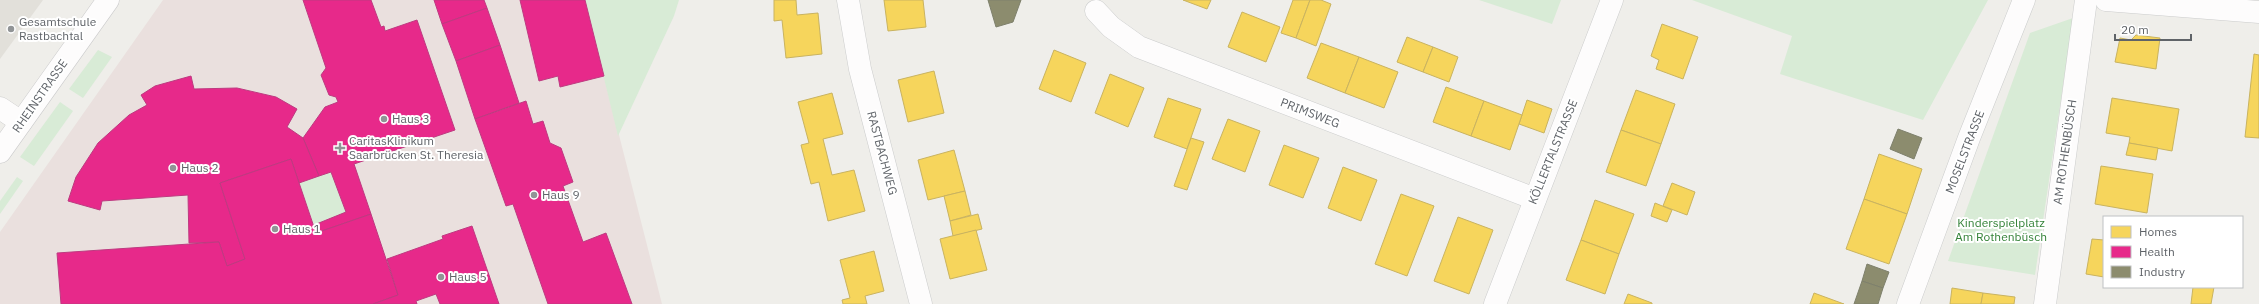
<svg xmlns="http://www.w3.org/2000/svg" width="2259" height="304" viewBox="0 0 2259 304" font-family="'IBM Plex Sans',sans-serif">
	<rect width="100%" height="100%" fill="#efeeea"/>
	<path fill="#e2e0da" d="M0 0H43L0 59Z"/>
	<path fill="#eae0de" d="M163 0H520L539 80 558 76 560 86 604 76 662 304H0V232Z"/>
	<g fill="#d8ebd6">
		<path d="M585 0H679L674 16 618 136Z"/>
		<path d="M1479 0H1561L1552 24Z"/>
		<path d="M1692 0H1988L1923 120 1780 74 1792 36Z"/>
		<path d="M2073 18 2035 275 1948 261 2030 33Z"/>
		<path d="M98 50 112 57 83 98 69 89Z"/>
		<path d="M60 102 73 111 34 166 20 157Z"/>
		<path d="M331 172 346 212 314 225 299 183Z"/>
		<path d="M17 177 23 181 0 214V201Z"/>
	</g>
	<g fill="#f6d55c" stroke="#c9b360">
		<path d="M774 0H796L797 15 818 13 822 54 786 58 782 20 774 21Z"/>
		<path d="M884 0H923L926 27 888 31Z"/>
		<path d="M1183 0H1211L1207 9Z"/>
		<path d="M1293 0H1310L1296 38 1281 33Z"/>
		<path d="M1310 0H1321L1331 4 1316 46 1296 38Z"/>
		<path d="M1242 12 1280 27 1266 62 1228 47Z"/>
		<path d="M1662 24 1698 37 1683 79 1656 69 1659 60 1651 56Z"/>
		<path d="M2136 35 2160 38 2156 69 2115 62 2120 38 2131 40Z"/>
		<path d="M1407 37 1433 47 1423 72 1397 62Z"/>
		<path d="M1321 43 1359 57 1345 93 1307 78Z"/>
		<path d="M1433 47 1458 57 1449 82 1423 72Z"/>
		<path d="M1054 50 1086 63 1071 102 1039 89Z"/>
		<path d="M2254 54 2259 55V138L2245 137Z"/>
		<path d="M1359 57 1398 72 1384 108 1345 93Z"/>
		<path d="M934 71 944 113 908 122 898 80Z"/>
		<path d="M1110 74 1144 88 1128 127 1095 113Z"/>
		<path d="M1446 87 1484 101 1471 136 1433 122Z"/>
		<path d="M1636 90 1675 104 1661 144 1621 130Z"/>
		<path d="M832 93 843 134 823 139 832 175 854 170 865 211 828 221 819 182 811 184 801 145 809 143 798 102Z"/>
		<path d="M1168 98 1201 109 1187 149 1154 137Z"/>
		<path d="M2112 98 2179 109 2172 151 2129 143 2130 137 2106 133Z"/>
		<path d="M1527 100 1552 109 1544 133 1519 124Z"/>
		<path d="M1484 101 1522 115 1510 150 1471 136Z"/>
		<path d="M1228 119 1260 131 1245 172 1212 159Z"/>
		<path d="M1621 130 1661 144 1646 186 1606 172Z"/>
		<path d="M1191 138 1204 142 1187 190 1174 186Z"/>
		<path d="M2129 143 2158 148 2156 160 2126 155Z"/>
		<path d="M1284 145 1319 158 1303 198 1269 185Z"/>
		<path d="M954 150 965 191 928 200 918 160Z"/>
		<path d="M1879 154 1922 169 1907 214 1864 199Z"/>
		<path d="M2101 166 2153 174 2147 213 2095 204Z"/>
		<path d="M1343 167 1377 180 1361 221 1328 208Z"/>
		<path d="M1672 183 1695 192 1687 215 1663 206Z"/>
		<path d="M965 191 971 215 950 221 944 196Z"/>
		<path d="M1401 194 1434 206 1407 276 1375 264Z"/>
		<path d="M1864 199 1907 214 1889 264 1846 249Z"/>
		<path d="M1595 200 1634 214 1619 254 1581 240Z"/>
		<path d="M1655 203 1672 210 1667 222 1651 216Z"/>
		<path d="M978 214 982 229 953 236 950 221Z"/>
		<path d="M1458 217 1493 230 1469 294 1434 281Z"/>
		<path d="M976 230 987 270 950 279 940 239Z"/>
		<path d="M2092 239 2104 240V277L2086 274Z"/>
		<path d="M1581 240 1619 254 1605 294 1566 280Z"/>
		<path d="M874 251 884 291 865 296 867 304H843L842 300 850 298 840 260Z"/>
		<path d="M2193 287H2214L2211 304H2191Z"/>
		<path d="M1952 288 1983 293 1981 304H1950Z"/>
		<path d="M1814 293 1844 304H1810Z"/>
		<path d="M1983 293 2015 297 2014 304H1981Z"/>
		<path d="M1628 294 1652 303V304H1624Z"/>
	</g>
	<g fill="#e7298a" stroke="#be3a80">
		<path d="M303 0H371L381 27 384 26 385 31 417 20 455 130 354 164 371 214 316 233 314 225 346 212 331 172 319 176 303 138 325 107 338 102 336 97 329 95 321 75 326 68Z"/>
		<path d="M434 0H484L487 8 442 24Z"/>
		<path d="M520 0H585L604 76 560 87 558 76 539 81Z"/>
		<path d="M487 8 500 45 456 61 442 24Z"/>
		<path d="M500 45 519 103 475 119 456 61Z"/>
		<path d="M191 76 194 89 237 88 276 97 297 109 287 127 303 138 319 176 299 183 291 159 220 183 245 259 227 266 219 242 189 243 188 195 102 201 100 210 68 201 76 177 98 143 129 115 147 105 141 95 155 86Z"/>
		<path d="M526 101 533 124 543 121 550 143 561 148 573 182 563 186 583 242 606 233 632 304H548L513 204 506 206 475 119Z"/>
		<path d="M291 159 316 233 371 214 398 295 373 304H61L57 253 219 242 227 266 245 259 220 183Z"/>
		<path d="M472 226 499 304H440L436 294 416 301 417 304H373L398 295 387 259 443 239 442 236Z"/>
	</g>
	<g fill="#8c8c6e" stroke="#7e806c">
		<path d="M988 0H1021L1013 22 996 27Z"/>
		<path d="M1898 129 1922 138 1914 159 1890 149Z"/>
		<path d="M1867 264 1889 272 1883 288 1862 281Z"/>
		<path d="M1862 281 1883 288 1878 304H1854Z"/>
	</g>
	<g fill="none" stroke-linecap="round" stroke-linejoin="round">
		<g stroke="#cbcccc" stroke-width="23">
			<g id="street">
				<path d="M848 0 860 69 921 304"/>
				<path d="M2106 0 2259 12"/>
				<path d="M1096 11 1111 27 1139 47 1535 199"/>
				<path d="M0 108 21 122"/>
				<path d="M1495 304 1612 0"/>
				<path d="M1908 304 1969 138 2024 0"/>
				<path d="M2045 304 2086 0"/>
			</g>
		</g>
		<g stroke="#cacacb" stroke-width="23">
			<path id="secondary" d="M0 152 108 0"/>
		</g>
		<use href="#street" stroke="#fdfcfc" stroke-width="22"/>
		<use href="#secondary" stroke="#fdfcfc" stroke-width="22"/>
	</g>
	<g fill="#919496" stroke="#fff" stroke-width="1.5">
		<circle cx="11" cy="29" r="4"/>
		<circle cx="384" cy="119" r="4"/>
		<path d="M338 142h4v4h4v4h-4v4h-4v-4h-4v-4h4z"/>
		<circle cx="173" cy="168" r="4"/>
		<circle cx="534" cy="195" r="4"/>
		<circle cx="275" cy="229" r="4"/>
		<circle cx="441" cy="277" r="4"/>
	</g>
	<g text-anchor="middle" stroke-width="4" stroke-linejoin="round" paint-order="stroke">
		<g font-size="12" fill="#5f6368" stroke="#fff" text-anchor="start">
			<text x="19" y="26">Gesamtschule<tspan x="19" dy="14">Rastbachtal</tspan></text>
			<text x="392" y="123">Haus 3</text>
			<text x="349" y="145">CaritasKlinikum<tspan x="349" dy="14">Saarbrücken St. Theresia</tspan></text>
			<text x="181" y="172">Haus 2</text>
			<text x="542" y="199">Haus 9</text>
			<text x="283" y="233">Haus 1</text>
			<text x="449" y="281">Haus 5</text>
		</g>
		<g font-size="12" fill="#5f6368" stroke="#fff">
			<text transform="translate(40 96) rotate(-55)" y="4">RHEINSTRASSE</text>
			<text transform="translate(1310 113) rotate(21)" y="4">PRIMSWEG</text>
			<text transform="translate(1553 152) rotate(-68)" y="4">KÖLLERTALSTRASSE</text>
			<text transform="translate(1965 152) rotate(-69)" y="4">MOSELSTRASSE</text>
			<text transform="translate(2065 152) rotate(-82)" y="4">AM ROTHENBÜSCH</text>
			<text transform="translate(882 153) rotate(75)" y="4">RASTBACHWEG</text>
		</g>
		<g font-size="12" fill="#348238" stroke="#fff">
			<text x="2001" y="227">Kinderspielplatz<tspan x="2001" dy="14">Am Rothenbüsch</tspan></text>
		</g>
	</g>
	<rect x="2103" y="216" width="140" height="72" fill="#ffffff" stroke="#bfc1c3"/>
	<rect x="2111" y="226" width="20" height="12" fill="#f6d55c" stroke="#bfc1c3"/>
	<text x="2139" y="236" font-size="12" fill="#5f6368">Homes</text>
	<rect x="2111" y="246" width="20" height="12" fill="#e7298a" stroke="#bfc1c3"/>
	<text x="2139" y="256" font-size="12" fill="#5f6368">Health</text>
	<rect x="2111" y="266" width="20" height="12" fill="#8c8c6e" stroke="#bfc1c3"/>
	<text x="2139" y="276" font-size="12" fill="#5f6368">Industry</text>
	<path d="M2115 34v6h76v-6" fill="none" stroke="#5f6368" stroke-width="2"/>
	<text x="2121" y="34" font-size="12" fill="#5f6368" stroke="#ffffff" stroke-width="3" paint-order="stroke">20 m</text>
</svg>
